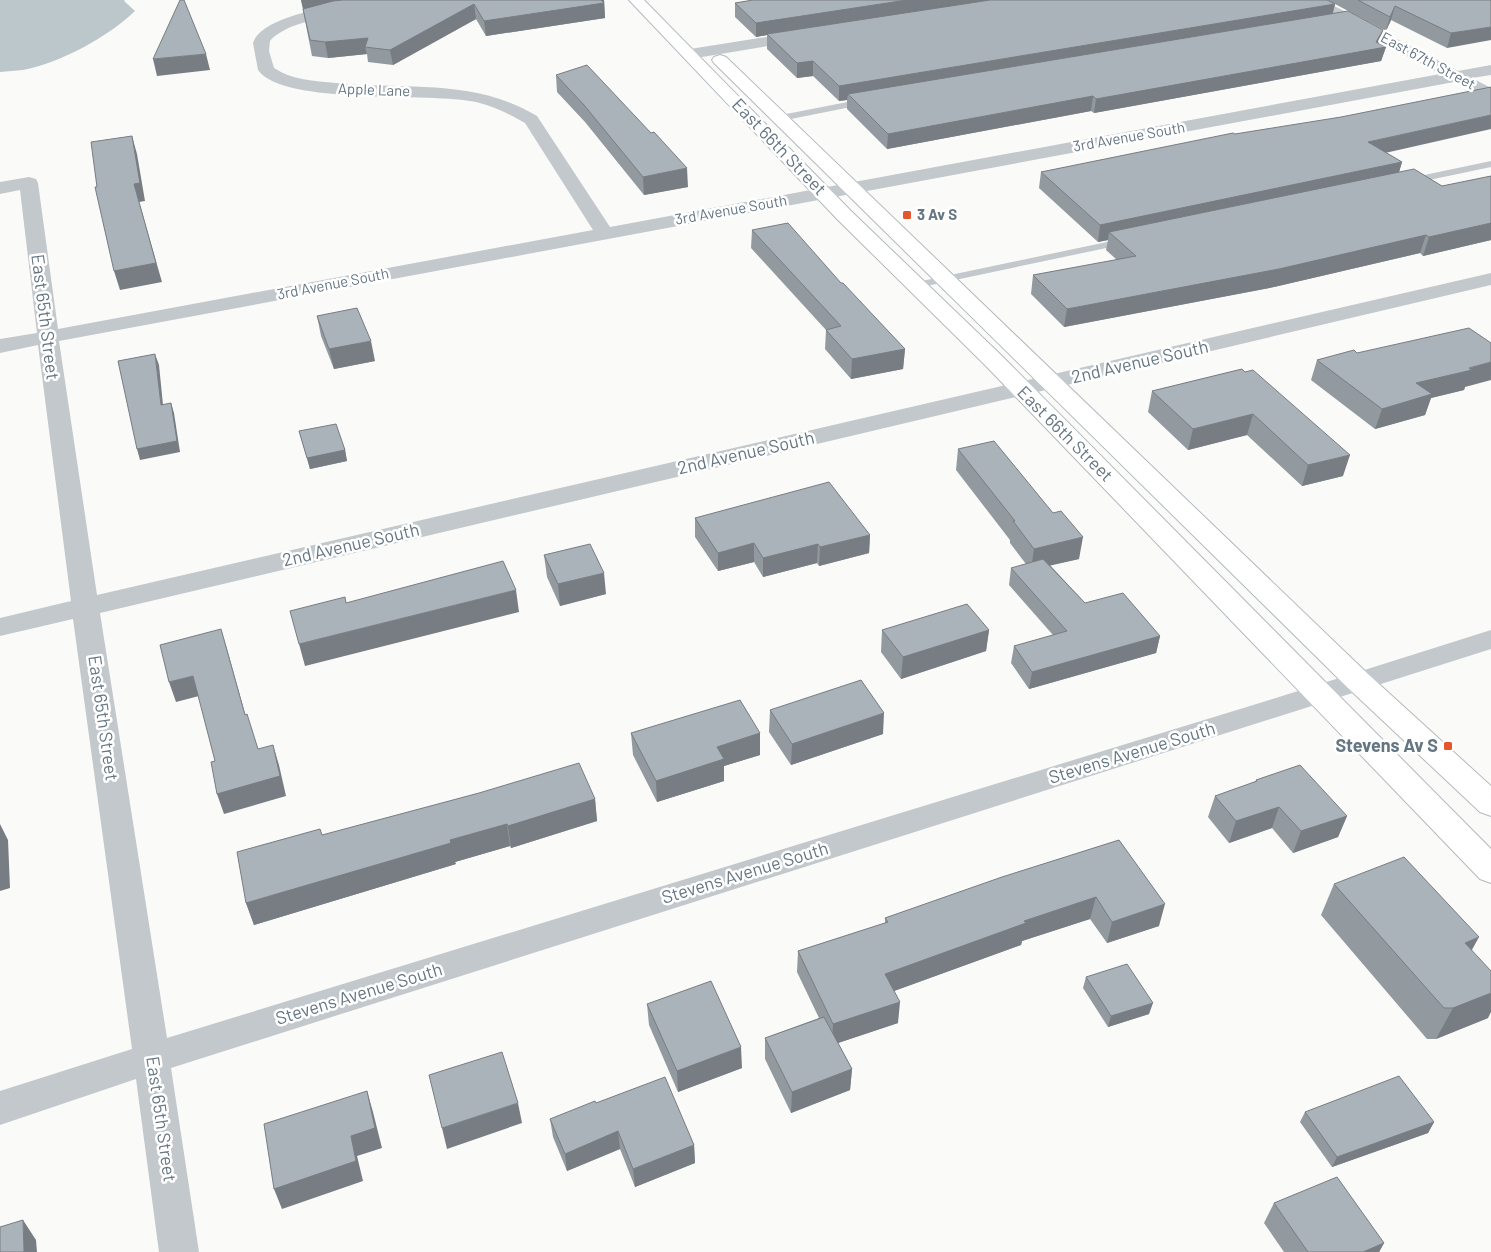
<svg xmlns="http://www.w3.org/2000/svg" width="1491" height="1252" viewBox="0 0 1491 1252" font-family="Barlow,sans-serif">
	<rect width="100%" height="100%" fill="#fafaf8"/>
	<path fill="#bbc7cb" d="M0 0H125L124 1 135 11C108 37 60 63 23 70 15 71 8 71 0 72Z"/>
	<g fill="none" stroke-linecap="round" stroke-linejoin="round">
		<g stroke="#b3babf" stroke-width="2">
			<g id="secondary">
				<path d="M629 0H644L851 211 1003 357 1491 849V883L1480 879 987 367 837 219Z"/>
				<path d="M720 55 726 57 1368 674 1491 786V816L1480 812 1348 688 714 63 712 60 714 57Z"/>
			</g>
		</g>
		<g fill="#c3c8cc" fill-rule="evenodd">
			<path d="M868 98 871 99V103L781 121 776 118 781 115Z"/>
			<path d="M1491 161V167L1410 184 1405 181 1410 178Z"/>
			<path d="M1126 238 1130 239 1131 241 1130 243 917 288 911 285 917 282Z"/>
		</g>
		<g fill="#c3c8cc" fill-rule="evenodd">
			<path d="M375 0H417L415 3 410 4C376 9 292 15 270 41L269 51 274 68C292 80 314 81 336 83 406 90 474 78 537 116L610 227 1440 74 1307 3 1305 0H1323L1458 71 1491 65V75L1472 78 1491 88V100L1454 82 59 341 97 595 1491 273V285L100 613 167 1038 1279 697 1491 630V649L171 1068 199 1252H159L136 1079 0 1125V1091L132 1049 73 619 0 636V618L71 601 38 345 0 353V339L37 333 20 190 0 194V182L29 177 36 179 38 183 58 329 593 230 525 123C509 114 494 106 476 102 432 92 283 106 258 70L253 43C263 13 347 4 375 0Z"/>
			<path d="M804 31 810 33 812 36 810 39 690 59 684 57 682 54 684 51 690 49Z"/>
		</g>
		<use href="#secondary" fill="#fff" fill-rule="evenodd"/>
	</g>
	<g fill="#929a9f">
		<path d="M301 0H604L605 18 486 36 476 19 393 65 368 62 367 54 328 58 312 56Z"/>
		<path d="M753 0H1491L1447 48 1391 20 1386 31 1335 4 1333 14 1386 47 1381 61 1094 113 1091 111 887 149 847 109V100L839 101 813 76 797 78 767 49V35L756 37 735 17V3Z"/>
		<path d="M556 75 688 187 644 195 585 122 557 92Z"/>
		<path d="M1235 134 1386 153 1402 162 1399 172 1442 186 1491 176V240L1423 256 1420 253 1274 287 1064 327 1031 294 1033 275 1117 260 1106 250 1108 240 1098 242 1039 188 1041 172Z"/>
		<path d="M752 230 841 283 905 349 903 369 851 379 825 349 826 330 751 248Z"/>
		<path d="M317 316 375 361 334 369 321 336Z"/>
		<path d="M1357 353 1465 387 1464 390 1431 398 1425 415 1375 429 1311 380 1317 360Z"/>
		<path d="M1242 369 1343 476 1302 486 1247 435 1188 450 1148 412 1152 391Z"/>
		<path d="M299 431 345 450 347 461 310 469Z"/>
		<path d="M958 449 1079 559 1050 565 1085 603 1160 636 1156 653 1029 689 1011 663 1014 646 1053 635 1009 585 1011 568 1026 564 1010 543V540L956 470Z"/>
		<path d="M695 518 870 535 869 553 819 566 817 563 763 577 754 562 718 571 695 537Z"/>
		<path d="M544 555 606 594 560 606 547 577Z"/>
		<path d="M882 630H989L986 651 901 679 881 652Z"/>
		<path d="M770 710 883 734 791 765 769 732Z"/>
		<path d="M631 733H760V755L724 766V781L657 802 633 755Z"/>
		<path d="M1256 780 1347 816 1338 837 1293 853 1272 828 1229 843 1208 817 1215 796 1255 782Z"/>
		<path d="M595 799 597 821 511 848 510 846 455 862 456 864 254 925 246 903 322 835Z"/>
		<path d="M1119 840 1159 926 1107 943 1090 919 1022 941 1021 945 894 991 898 1023 838 1043 852 1069 850 1090 791 1113 765 1059V1038L819 1018 797 972 798 951 885 923V918Z"/>
		<path d="M1334 884 1472 950 1488 1018 1436 1039H1427L1321 915Z"/>
		<path d="M1086 977 1149 1014 1108 1027 1083 988Z"/>
		<path d="M647 1004 742 1068 678 1092 649 1025Z"/>
		<path d="M596 1103 694 1145 695 1163 635 1187 620 1149 567 1171 553 1137 550 1119Z"/>
		<path d="M1305 1112 1434 1122 1428 1133 1332 1167 1300 1122Z"/>
		<path d="M1274 1203 1384 1243 1379 1252H1284L1264 1223Z"/>
	</g>
	<g fill="#777d82">
		<path d="M301 0H364L304 11Z"/>
		<path d="M599 0H604L605 18 486 36 484 21Z"/>
		<path d="M907 0H999L767 34V35L756 37V23Z"/>
		<path d="M474 4 476 19 393 65 390 50Z"/>
		<path d="M1335 4 1331 18 848 94 847 100 839 101V86Z"/>
		<path d="M1395 6 1391 20 1386 31 1390 17Z"/>
		<path d="M1491 27V40L1447 48 1451 33Z"/>
		<path d="M1383 30 1379 44 1386 47 1381 61 1094 113 1096 99 1376 42Z"/>
		<path d="M368 38 365 47 367 54 328 58 325 42Z"/>
		<path d="M206 54 210 70 157 76 153 59Z"/>
		<path d="M813 61V76L797 78V63Z"/>
		<path d="M1093 96 1091 111 887 149 888 134Z"/>
		<path d="M1491 115V129L1363 158 1368 142Z"/>
		<path d="M132 136 137 154 145 201 139 202 162 282 120 290 114 271 134 184Z"/>
		<path d="M1402 162 1397 179 1109 232 1108 240 1098 242 1100 225Z"/>
		<path d="M687 168 688 187 644 195 643 177Z"/>
		<path d="M1491 223V240L1423 256 1429 237Z"/>
		<path d="M1426 235 1420 253 1274 287 1064 327 1067 309Z"/>
		<path d="M371 341 375 361 334 369 329 349Z"/>
		<path d="M905 349 903 369 851 379 852 359Z"/>
		<path d="M155 354 159 365 164 415 161 405Z"/>
		<path d="M1491 362V380L1465 387 1464 390 1431 398 1425 415 1375 429 1382 409 1416 383Z"/>
		<path d="M171 403 174 413 180 452 140 460 137 449Z"/>
		<path d="M1253 414 1247 435 1188 450 1193 429Z"/>
		<path d="M345 450 347 461 310 469 307 458Z"/>
		<path d="M1350 455 1343 476 1302 486 1308 465Z"/>
		<path d="M870 535 869 553 819 566 820 547Z"/>
		<path d="M1083 537 1079 559 1031 570 1034 549Z"/>
		<path d="M754 543V562L718 571V553Z"/>
		<path d="M818 544 817 563 763 577V558Z"/>
		<path d="M604 573 606 594 560 606 558 584Z"/>
		<path d="M516 590 519 612 305 666 299 644Z"/>
		<path d="M221 629 227 649 251 735 245 715Z"/>
		<path d="M989 630 986 651 901 679 903 657Z"/>
		<path d="M1160 636 1156 653 1029 689 1032 672Z"/>
		<path d="M193 676 199 696 176 702 169 682Z"/>
		<path d="M884 713 883 734 791 765 792 744Z"/>
		<path d="M760 733V755L724 766V781L657 802 656 781 717 747Z"/>
		<path d="M273 745 279 765 286 796 224 814 217 794Z"/>
		<path d="M595 799 597 821 511 848 508 826Z"/>
		<path d="M1279 807 1272 828 1229 843 1236 821Z"/>
		<path d="M1347 816 1338 837 1293 853 1301 831Z"/>
		<path d="M0 824 8 840 10 888 0 891Z"/>
		<path d="M507 824 510 846 455 862 456 864 254 925 246 903 450 840Z"/>
		<path d="M1096 897 1090 919 1022 941 1021 945 883 995 885 974 1024 921Z"/>
		<path d="M1165 904 1159 926 1107 943 1112 922Z"/>
		<path d="M1479 937 1462 968 1465 943Z"/>
		<path d="M1491 993V1012L1488 1018 1436 1039 1453 1008Z"/>
		<path d="M900 1002 898 1023 832 1045 833 1024Z"/>
		<path d="M1153 1003 1149 1014 1108 1027 1111 1016Z"/>
		<path d="M741 1047 742 1068 678 1092 677 1071Z"/>
		<path d="M852 1069 850 1090 791 1113 792 1092Z"/>
		<path d="M367 1091 373 1112 382 1148 357 1156 363 1181 282 1209 274 1189 351 1136Z"/>
		<path d="M518 1103 522 1123 447 1149 442 1128Z"/>
		<path d="M1434 1122 1428 1133 1332 1167 1337 1157Z"/>
		<path d="M618 1131 620 1149 567 1171 565 1154Z"/>
		<path d="M694 1145 695 1163 635 1187 633 1169Z"/>
		<path d="M23 1220 36 1240 37 1252H24Z"/>
		<path d="M1384 1243 1379 1252H1363Z"/>
	</g>
	<g fill="#aab3b9" stroke="#777d82">
		<path d="M180 0H184L206 54 153 59Z"/>
		<path d="M343 0H601L604 3 484 21 474 4 390 50 365 47 368 38 325 42 310 40 303 9 333 1Z"/>
		<path d="M753 0H907L756 23 735 3Z"/>
		<path d="M990 0H1327L1335 4 839 86 813 61 797 63 767 34Z"/>
		<path d="M1358 0H1491V27L1451 33 1395 6 1390 17Z"/>
		<path d="M1348 11 1383 30 1376 42 1386 47 1096 99 1093 96 888 134 848 94Z"/>
		<path d="M587 65 651 133 654 132 687 168 643 177 584 105 556 75Z"/>
		<path d="M1491 87V115L1368 142 1402 162 1100 225 1041 172 1233 133 1235 134 1341 117Z"/>
		<path d="M132 136 140 183 134 184 156 263 114 271 95 187H97L91 142Z"/>
		<path d="M1414 169 1442 186 1491 176V223L1429 237 1426 235 1279 269 1067 309 1033 275 1136 256 1109 232Z"/>
		<path d="M788 223 841 283H843L905 349 852 359 826 330 841 326 752 230Z"/>
		<path d="M357 308 371 341 329 349 317 316Z"/>
		<path d="M1469 328 1491 343V362L1469 368 1472 370 1416 383 1432 394 1382 409 1317 360 1354 350 1357 353Z"/>
		<path d="M155 354 161 405 171 403 177 441 137 449 118 361Z"/>
		<path d="M1242 369 1245 372 1253 370 1350 455 1308 465 1253 414 1193 429 1152 391Z"/>
		<path d="M336 424 345 450 307 458 299 431Z"/>
		<path d="M994 441 1053 513 1061 511 1083 537 1034 549 1013 521H1015L958 449Z"/>
		<path d="M829 482 870 535 820 547 818 544 763 558 754 543 718 553 695 518Z"/>
		<path d="M590 544 604 573 558 584 544 555Z"/>
		<path d="M1043 559 1085 603 1123 593 1160 636 1032 672 1014 646 1067 631 1011 568Z"/>
		<path d="M503 561 516 590 299 644 290 611 345 597 346 603Z"/>
		<path d="M967 604 989 630 903 657 882 630Z"/>
		<path d="M221 629 245 715 247 714 258 749 273 745 280 776 217 794 211 762 215 761 193 676 169 682 160 645Z"/>
		<path d="M861 680 884 713 792 744 770 710Z"/>
		<path d="M740 700 760 733 717 747 724 759 656 781 631 733Z"/>
		<path d="M579 763 595 799 508 826 507 824 450 840 451 843 246 903 237 852 320 829 322 835 479 793Z"/>
		<path d="M1300 765 1347 816 1301 831 1279 807 1236 821 1215 796 1257 781 1256 780Z"/>
		<path d="M1119 840 1165 904 1112 922 1096 897 1024 921 1026 923 885 974 900 1002 833 1024 798 951 888 922 885 918 1002 877Z"/>
		<path d="M1404 857 1479 937 1465 943 1491 971V993L1453 1008H1444L1334 884Z"/>
		<path d="M1127 964 1153 1003 1111 1016 1086 977Z"/>
		<path d="M711 981 741 1047 677 1071 647 1004Z"/>
		<path d="M824 1017 852 1069 792 1092 765 1038Z"/>
		<path d="M502 1052 518 1103 442 1128 429 1075Z"/>
		<path d="M1399 1076 1434 1122 1337 1157 1305 1112Z"/>
		<path d="M665 1077 694 1145 633 1169 618 1131 565 1154 550 1119 595 1101 596 1103Z"/>
		<path d="M367 1091 375 1128 351 1136 356 1161 274 1189 264 1124Z"/>
		<path d="M1337 1177 1384 1243 1363 1252H1308L1274 1203Z"/>
		<path d="M23 1220 24 1252H0V1227Z"/>
	</g>
	<g fill="#e4572e" stroke="#fff" stroke-width="2">
		<rect x="902" y="210" width="10" height="10" rx="2.5"/>
		<rect x="1443" y="741" width="10" height="10" rx="2.5"/>
	</g>
	<g text-anchor="middle" stroke-width="5" stroke-linejoin="round" paint-order="stroke">
		<g font-size="15" fill="#657683" stroke="#fff">
			<text transform="translate(1428 61) rotate(28)" y="5">East 67th Street</text>
			<text transform="translate(374 90) rotate(2)" y="5">Apple Lane</text>
			<text transform="translate(1129 137) rotate(-10)" y="5">3rd Avenue South</text>
			<text transform="translate(731 210) rotate(-10)" y="5">3rd Avenue South</text>
			<text transform="translate(333 284) rotate(-11)" y="5">3rd Avenue South</text>
		</g>
		<g font-size="15" font-weight="bold" fill="#657683" stroke="#fff" text-anchor="start">
			<text x="917" y="220">3 Av S</text>
		</g>
		<g font-size="18" fill="#657683" stroke="#fff">
			<text transform="translate(779 147) rotate(46)" y="6">East 66th Street</text>
			<text transform="translate(45 317) rotate(83)" y="6">East 65th Street</text>
			<text transform="translate(1140 362) rotate(-13)" y="6">2nd Avenue South</text>
			<text transform="translate(1065 434) rotate(45)" y="6">East 66th Street</text>
			<text transform="translate(746 453) rotate(-13)" y="6">2nd Avenue South</text>
			<text transform="translate(351 545) rotate(-13)" y="6">2nd Avenue South</text>
			<text transform="translate(103 718) rotate(82)" y="6">East 65th Street</text>
			<text transform="translate(1132 753) rotate(-17)" y="6">Stevens Avenue South</text>
			<text transform="translate(745 873) rotate(-17)" y="6">Stevens Avenue South</text>
			<text transform="translate(359 994) rotate(-17)" y="6">Stevens Avenue South</text>
			<text transform="translate(161 1119) rotate(82)" y="6">East 65th Street</text>
		</g>
		<g font-size="18" font-weight="bold" fill="#657683" stroke="#fff" text-anchor="end">
			<text x="1438" y="752">Stevens Av S</text>
		</g>
	</g>
</svg>
